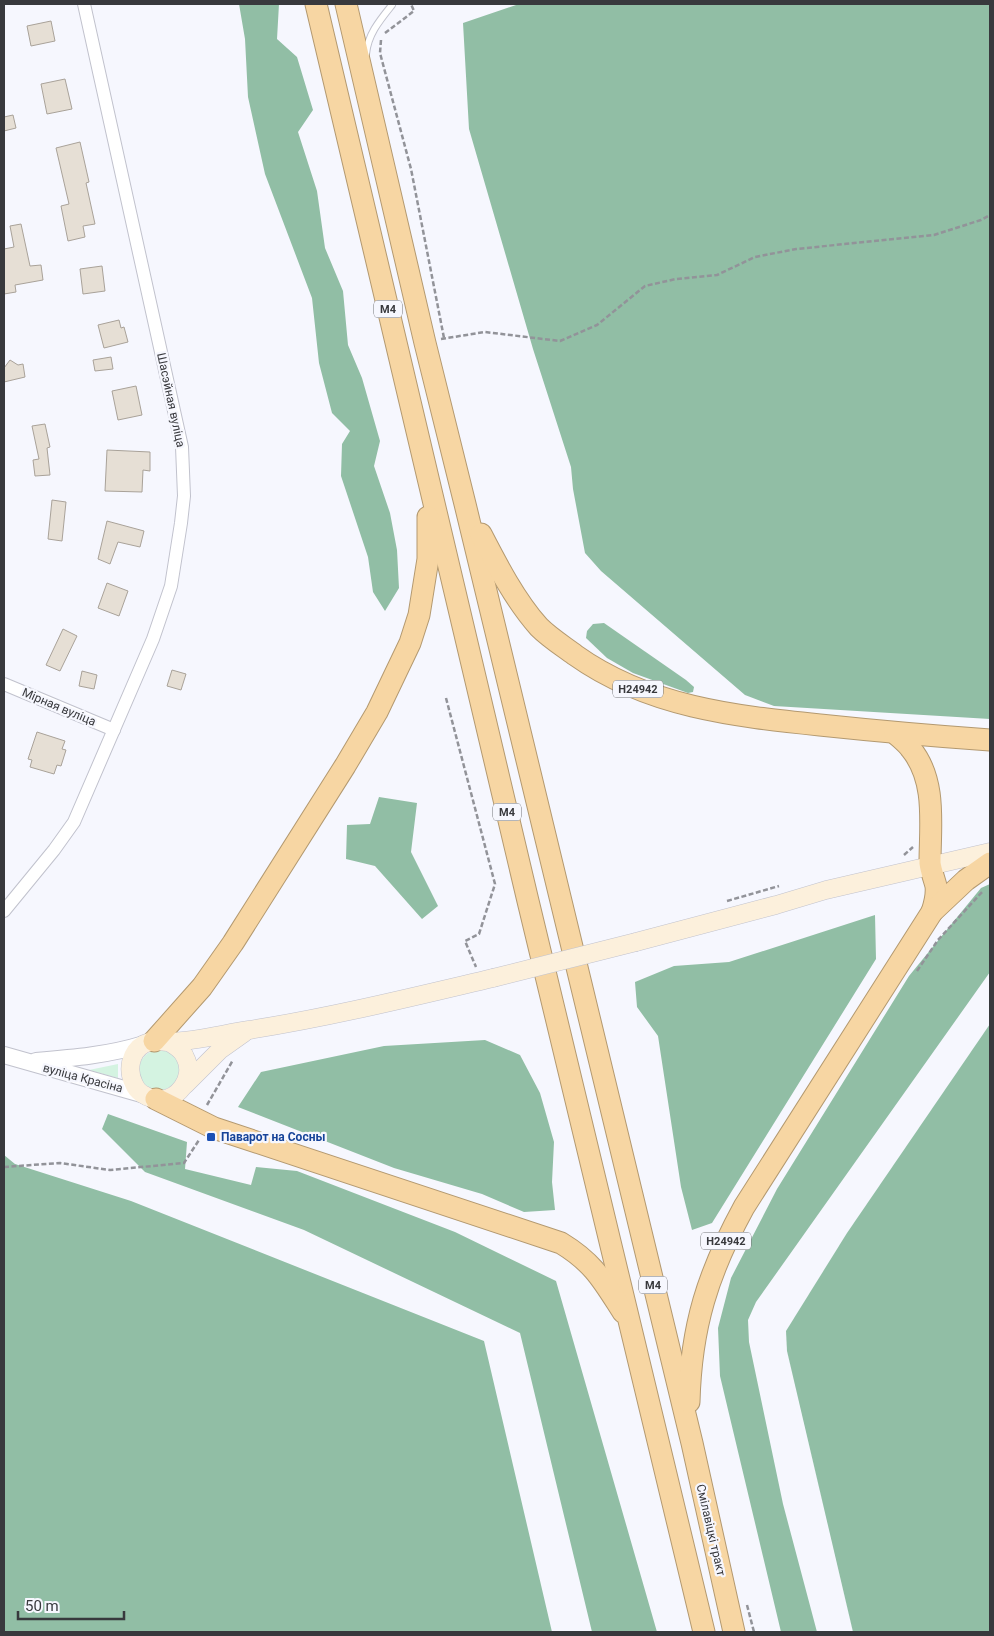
<svg xmlns="http://www.w3.org/2000/svg" width="994" height="1636" viewBox="0 0 994 1636" font-family="Roboto,sans-serif">
	<rect width="100%" height="100%" fill="#f6f7fe"/>
	<g fill="#d4f3e1">
		<circle cx="159" cy="1070" r="20"/>
		<path d="M118 1064V1078L89 1070Z"/>
	</g>
	<g fill="#91bea5">
		<path d="M239 4H279L277 39 297 57 313 110 298 132 317 191 325 248 343 291 348 345 362 378 380 441 374 466 390 513 397 550 399 588 385 611 373 592 368 557 341 476 342 444 350 431 332 413 319 363 312 298 265 174 248 97 245 39Z"/>
		<path d="M519 4H990V719L774 706 745 695 601 571 585 553 573 489 571 467 533 349 469 129 463 23Z"/>
		<path d="M604 623 686 680 694 687 693 692 688 693 633 673 607 658 586 638 587 631 593 624Z"/>
		<path d="M379 797 417 803 411 852 438 906 422 919 375 866 346 859 347 825 370 824Z"/>
		<path d="M990 884V972L756 1302 748 1320 749 1342 783 1504 817 1632H781L720 1376 718 1328 731 1278 777 1189 909 976 981 888Z"/>
		<path d="M875 915 876 959 712 1223 692 1230 681 1187 658 1036 637 1007 635 982 674 966 729 962Z"/>
		<path d="M990 1024V1632H853L787 1351 786 1331 847 1233Z"/>
		<path d="M485 1040 520 1055 540 1093 554 1142 552 1182 555 1210 524 1212 482 1194 394 1168 238 1107 261 1072 384 1046Z"/>
		<path d="M108 1114 187 1142 185 1169 251 1185 256 1167 297 1171 455 1232 556 1281 657 1632H592L520 1333 304 1230 145 1172 102 1129Z"/>
		<path d="M4 1155 15 1164 131 1201 484 1341 552 1632H4Z"/>
	</g>
	<g fill="#e6dfd5" stroke="#a9a299">
		<path d="M51 21 55 41 31 46 27 26Z"/>
		<path d="M65 79 72 109 47 114 41 84Z"/>
		<path d="M13 115 16 128 4 131V117Z"/>
		<path d="M80 142 89 182 86 183 95 224 83 226 85 237 68 241 61 206 69 204 56 148Z"/>
		<path d="M21 224 30 266 41 265 43 280 15 285 16 292 4 294V249L14 247 10 226Z"/>
		<path d="M102 266 105 291 83 294 80 269Z"/>
		<path d="M119 320 121 328 124 327 128 342 104 348 98 325Z"/>
		<path d="M111 357 113 369 95 371 93 360Z"/>
		<path d="M10 360 18 365 23 364 25 377 4 382V368Z"/>
		<path d="M136 386 142 415 118 420 112 391Z"/>
		<path d="M45 424 50 447 47 448 50 475 35 476 33 460 39 459 32 426Z"/>
		<path d="M107 450 150 452V471L143 470 142 492 105 491Z"/>
		<path d="M52 500 66 502 62 541 48 539Z"/>
		<path d="M107 521 144 531 140 547 118 542 110 564 98 559Z"/>
		<path d="M107 583 128 591 119 616 98 608Z"/>
		<path d="M63 629 77 636 60 671 46 665Z"/>
		<path d="M172 670 186 674 181 690 167 686Z"/>
		<path d="M82 671 97 675 94 689 79 686Z"/>
		<path d="M37 732 65 741 62 749 66 750 61 766 57 765 54 774 30 767 32 760 28 759Z"/>
	</g>
	<g fill="none" stroke-linecap="round" stroke-linejoin="round">
		<g stroke="#c1c2cd" stroke-width="8">
			<path id="service" d="M366 54C368 34 380 20 392 5"/>
		</g>
		<g stroke="#c1c2cd" stroke-width="14">
			<g id="minor">
				<path d="M4 684 114 730"/>
				<path d="M4 911 54 850 74 822 153 639 171 586 181 523 184 496 182 447 84 4"/>
			</g>
		</g>
		<g stroke="#c1c2cd" stroke-width="18">
			<g id="tertiary">
				<path d="M4 1055 145 1095"/>
				<path d="M36 1061C73 1058 109 1055 144 1044"/>
			</g>
		</g>
		<g stroke="#c1c2cd" stroke-width="19">
			<g id="secondary">
				<path d="M636 942 776 905 826 890 990 852"/>
				<path d="M169 1042C175 1046 182 1049 185 1057 196 1077 177 1104 154 1099 146 1097 137 1092 134 1084 127 1070 130 1052 144 1044 154 1039 161 1042 170 1042 196 1041 223 1034 249 1030 331 1017 412 997 493 978"/>
				<path d="M185 1085 220 1050 244 1033"/>
			</g>
		</g>
		<g stroke="#b39970" stroke-width="23">
			<g id="trunk">
				<path d="M316 4 528 901 704 1632"/>
				<path d="M346 4 425 343 465 504 692 1443 734 1632"/>
				<path d="M481 534C497 565 515 600 539 627 550 638 563 646 575 655 648 707 734 716 820 725 877 731 933 736 990 740"/>
				<path d="M895 733C900 738 907 743 911 749 937 781 930 825 930 863 931 871 934 878 936 886 937 895 935 903 932 912"/>
				<path d="M154 1041 202 987 233 943 345 766 377 712 410 643 419 615 428 559V517"/>
				<path d="M156 1099 214 1128 561 1243C594 1263 603 1281 623 1312"/>
				<path d="M689 1402C691 1326 708 1273 744 1207L932 912 966 880 990 863"/>
			</g>
		</g>
		<g stroke="#929399" stroke-width="2.5" stroke-dasharray="5 2.5" stroke-linecap="butt">
			<path d="M385 33 414 11 411 4"/>
			<path d="M381 40 380 53 411 169 444 338"/>
			<path d="M441 339 485 332 560 341 597 325 645 286 676 279 717 275 755 257 796 249 934 235 981 220 990 215"/>
			<path d="M446 698 495 884 479 934 465 941 476 967"/>
			<path d="M904 855 913 847"/>
			<path d="M727 901 779 886"/>
			<path d="M917 971 938 940 983 891"/>
			<path d="M207 1105 233 1060"/>
			<path d="M4 1167 60 1163 110 1170 184 1163 199 1140"/>
			<path d="M747 1605 754 1632"/>
		</g>
		<use href="#service" stroke="#fff" stroke-width="6"/>
		<use href="#minor" stroke="#fff" stroke-width="12"/>
		<use href="#tertiary" stroke="#fff" stroke-width="16"/>
		<use href="#secondary" stroke="#fcf0dc" stroke-width="18"/>
		<use href="#trunk" stroke="#f7d6a3" stroke-width="21"/>
		<g stroke="#c1c2cd" stroke-width="19" stroke-linecap="butt">
			<path id="secondary-bridge" d="M493 978 636 942"/>
		</g>
		<use href="#secondary-bridge" stroke="#fcf0dc" stroke-width="18"/>
	</g>
	<rect fill="#1a4fb4" stroke="#f6f7fe" stroke-width="2" x="206" y="1132" width="10" height="10" rx="2.5"/>
	<g text-anchor="middle" stroke-width="4.5" stroke-linejoin="round" paint-order="stroke">
		<g fill="#f6f7fe" stroke="#717277" stroke-width="1">
			<rect x="374" y="300.5" width="28" height="17" rx="4"/>
			<rect x="613" y="680.5" width="50" height="17" rx="4"/>
			<rect x="493" y="803.5" width="28" height="17" rx="4"/>
			<rect x="701" y="1232.5" width="50" height="17" rx="4"/>
			<rect x="639" y="1276.5" width="28" height="17" rx="4"/>
		</g>
		<g font-size="11" font-weight="bold" fill="#38393d">
			<text x="388" y="313">М4</text>
			<text x="638" y="693">Н24942</text>
			<text x="507" y="816">М4</text>
			<text x="726" y="1245">Н24942</text>
			<text x="653" y="1289">М4</text>
		</g>
		<g font-size="12" fill="#38393d" stroke="#f6f7fe">
			<text transform="translate(171 400) rotate(78)" y="4">Шасэйная вуліца</text>
			<text transform="translate(59 707) rotate(23)" y="4">Мірная вуліца</text>
			<text transform="translate(83 1078) rotate(15)" y="4">вуліца Красіна</text>
			<text transform="translate(711 1530) rotate(77)" y="4">Смілавіцкі тракт</text>
		</g>
		<g font-size="12" font-weight="bold" fill="#164399" stroke="#f6f7fe" text-anchor="start">
			<text x="221" y="1141">Паварот на Сосны</text>
		</g>
	</g>
	<rect width="994" height="1636" fill="none" stroke="#38393d" stroke-width="10"/>
	<path d="M18 1611v8h106v-8" fill="none" stroke="#38393d" stroke-width="2.5"/>
	<text x="25" y="1611" font-size="15" fill="#38393d" stroke="#f6f7fe" stroke-width="4" paint-order="stroke">50 m</text>
</svg>
